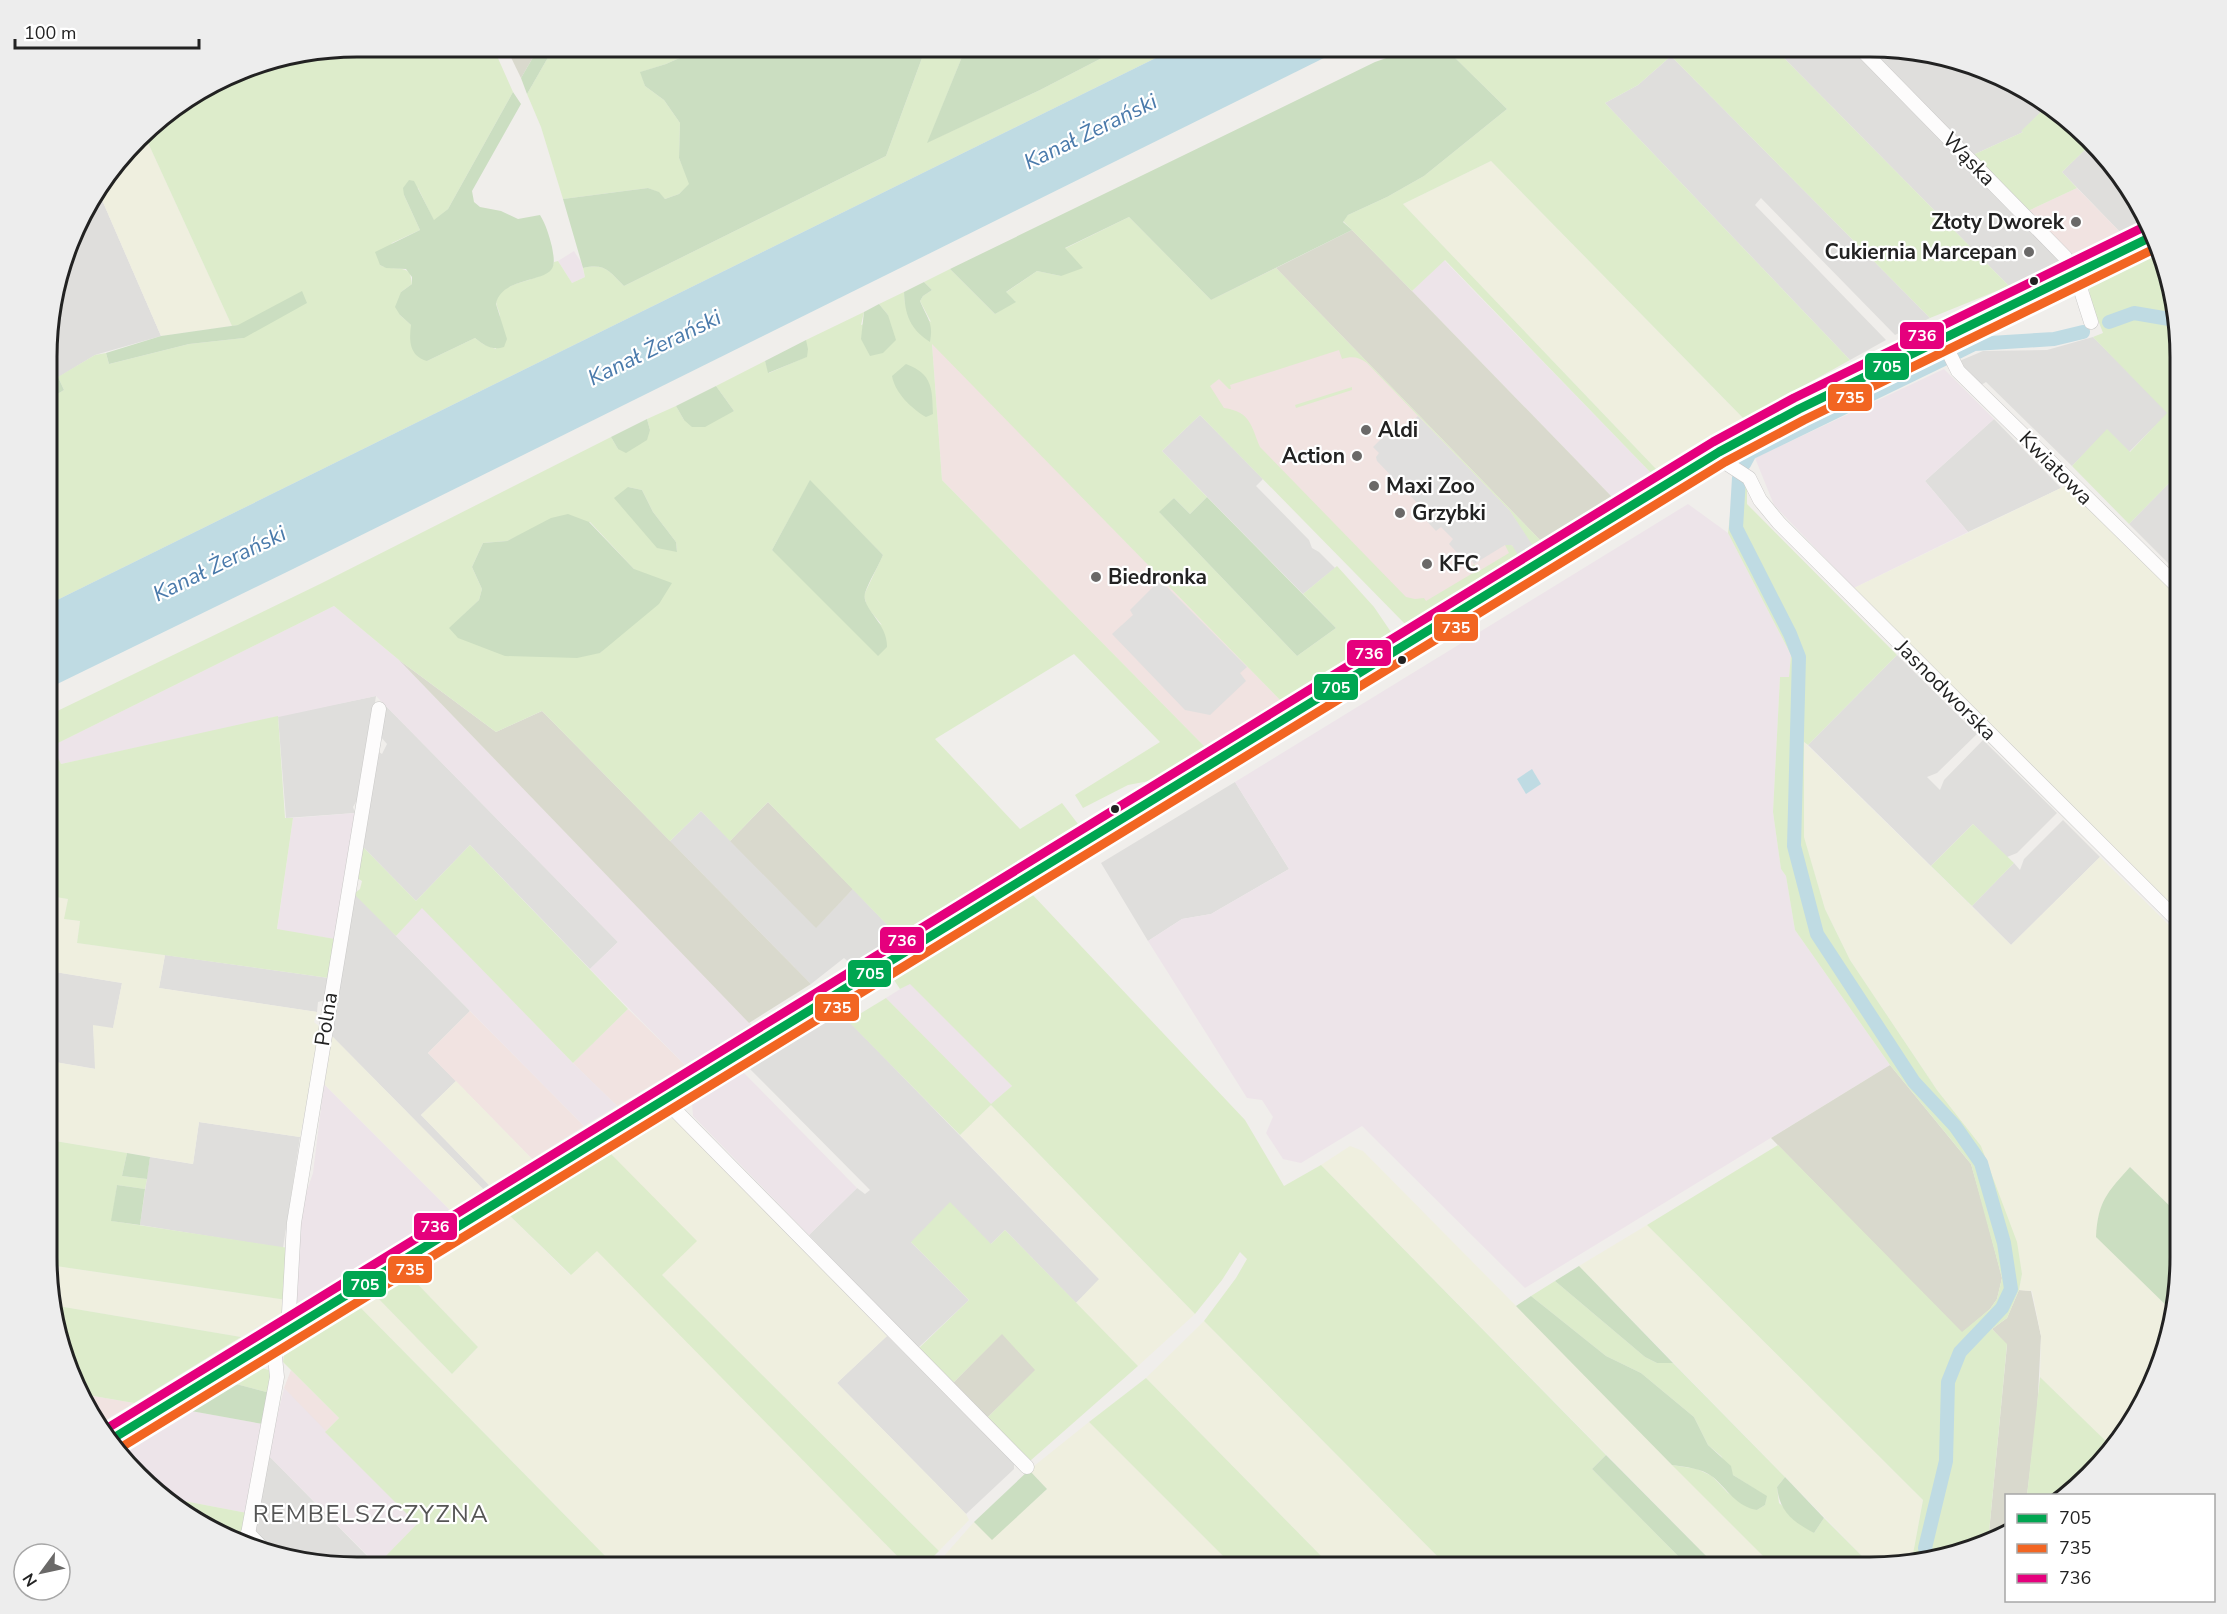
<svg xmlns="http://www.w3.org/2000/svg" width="2227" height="1614" viewBox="0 0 2227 1614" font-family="'Nunito Sans',sans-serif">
	<rect width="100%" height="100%" fill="#f0eeeb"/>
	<g fill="#dfdedc">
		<path d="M1773 47H1850L1973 171V175L1984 187 1987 186 2061 261 2009 286Z"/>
		<path d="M1867 47H1890L1970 63 2048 105 2022 131 2023 132 1973 155Z"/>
		<path d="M1671 56 1930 318 1895 335 1761 198 1755 205 1886 340 1850 360 1605 103 1638 85Z"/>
		<path d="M2093 142 2104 153 2148 218 2121 233 2062 172Z"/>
		<path d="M99 193 161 336 95 355 49 383V317L79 219Z"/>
		<path d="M2093 337 2168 413 2129 452 2107 430 2072 466 1986 382 1981 385 1957 362 1983 351 2047 350Z"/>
		<path d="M1200 415 1263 479 1256 486 1309 540 1312 548 1319 552 1335 568 1303 594 1162 451Z"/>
		<path d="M1994 419 2061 488 1968 532 1925 481Z"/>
		<path d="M2180 472V575L2129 524Z"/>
		<path d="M1897 655 1977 734 1937 773 1927 777 1940 790 1944 780 1983 740 2057 813 2017 853 2007 857 1973 824 1931 866 1808 745Z"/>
		<path d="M376 696 360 795 353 807 355 813 286 818 278 716Z"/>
		<path d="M384 704 618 942 590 969 470 845 416 901 362 846 379 752 382 754 387 744 381 737Z"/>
		<path d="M1235 782 1289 869 1211 914 1182 919 1148 941 1101 863Z"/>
		<path d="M701 811 816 927 853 889 898 936 851 964 844 958 811 984 670 841Z"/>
		<path d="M2063 820 2100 857 2011 945 1972 906 2014 863 2020 870 2024 859Z"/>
		<path d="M355 891 396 936 470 1011 428 1053 456 1081 421 1115 489 1185 483 1189 328 1032Z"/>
		<path d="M165 955 329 978 326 1000 318 1002 317 1012 159 988Z"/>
		<path d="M49 971 122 983 113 1029 93 1026 96 1069 49 1061Z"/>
		<path d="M840 1012 1100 1280 1076 1303 1005 1230 991 1244 911 1242 969 1300 918 1348 809 1235 857 1188 865 1194 870 1190 749 1068Z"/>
		<path d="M199 1122 300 1137 283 1248 140 1225 150 1157 193 1164Z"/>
		<path d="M887 1336 1014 1464V1469L966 1514 837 1383Z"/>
		<path d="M268 1455 378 1567H337L276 1555 255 1533Z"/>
	</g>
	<g fill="#f1e3e1">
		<path d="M2077 188 2121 233 2072 256 2028 211Z"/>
		<path d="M1064 249 1211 300 1276 268 1541 541 1421 614Z"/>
		<path d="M932 343 1281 701 1205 747 942 480Z"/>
		<path d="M628 1009 685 1065 617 1106 573 1063Z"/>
		<path d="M470 1011 584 1126 532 1159 428 1053Z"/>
		<path d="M291 1370 339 1418 325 1432 284 1388Z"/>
		<path d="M82 1394 134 1403 99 1424 88 1412Z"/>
	</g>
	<g fill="#ede4e9">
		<path d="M574 251 581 262 585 277 572 283 558 261Z"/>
		<path d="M1444 260 1651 473 1613 498 1412 291Z"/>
		<path d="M1944 369 1994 419 1925 481 1968 532 1854 588 1774 505 1755 458Z"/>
		<path d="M1688 504 1728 533 1791 655 1789 677H1780L1773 812 1781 869 1786 876 1795 930 1890 1065 1525 1288 1362 1126 1301 1163 1283 1159 1266 1133 1273 1117 1262 1100 1247 1098 1148 941 1182 919 1211 914 1289 869 1235 782Z"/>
		<path d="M334 606 399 660 752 1025 685 1065 590 969 618 942 376 696 61 764 52 746Z"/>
		<path d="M355 813 335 939 277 930 293 818Z"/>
		<path d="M422 907 573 1063 617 1106 584 1126 396 936Z"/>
		<path d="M910 983 1012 1086 991 1105 886 998Z"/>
		<path d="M743 1072 857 1188 809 1235 693 1116 692 1103Z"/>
		<path d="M324 1084 450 1210 296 1305 301 1208 313 1173Z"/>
		<path d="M284 1388 417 1524 377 1565 268 1455Z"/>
		<path d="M191 1411 263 1424 247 1513 163 1497 124 1453Z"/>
	</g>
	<g fill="#d9d9cd">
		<path d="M506 47H539L521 78Z"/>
		<path d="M1352 230 1412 291 1613 498 1541 541 1276 268Z"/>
		<path d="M399 660 496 732 542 711 811 984 749 1023Z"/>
		<path d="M768 802 853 889 816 928 730 841Z"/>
		<path d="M1890 1065 1971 1164 1985 1213 2002 1278 1997 1299 1990 1309 1962 1333 1771 1138Z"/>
		<path d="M2019 1290 2031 1291 2041 1336 2037 1414 2027 1495 2006 1496V1536L1988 1543 2007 1345 1992 1329 2007 1318Z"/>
		<path d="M1002 1333 1036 1370 987 1418 953 1383Z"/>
	</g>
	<g fill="#efefdf">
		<path d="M144 134 232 326 161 336 99 193Z"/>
		<path d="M1491 161 1744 419 1657 470 1403 204Z"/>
		<path d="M2067 485 2180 597V917L1854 588Z"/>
		<path d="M1804 742 2011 945 2100 857 2180 936V1216L2130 1167 2097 1237 2173 1312 2164 1357 2114 1449 2040 1377 2041 1336 2032 1291 2019 1290 2022 1274 1981 1146 1937 1090 1850 960 1825 909 1804 838Z"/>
		<path d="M49 896 68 899 65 919 80 921 77 943 165 955 159 988 317 1012 314 1022 321 1028 300 1137 199 1122 193 1164 49 1140V1061L95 1069 93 1025 113 1028 122 983 49 971Z"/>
		<path d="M328 1032 483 1189 450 1210 321 1081Z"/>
		<path d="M456 1081 532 1159 489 1185 421 1115Z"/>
		<path d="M991 1105 1195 1314 1138 1366 1076 1303 1099 1279 960 1135Z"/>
		<path d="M668 1117 678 1121 887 1336 837 1383 966 1514 969 1520 939 1551 662 1275 610 1153Z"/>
		<path d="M1350 1146 1363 1151 1774 1567H1717L1321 1165Z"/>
		<path d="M508 1214 570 1275 597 1250 908 1567H616L357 1304 374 1294 452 1374 478 1347 408 1274Z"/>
		<path d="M1647 1225 1923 1500 1913 1554 1919 1561 1873 1567 1579 1266Z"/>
		<path d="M49 1265 287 1300 286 1310 241 1337 52 1305 49 1297Z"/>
		<path d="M1204 1321 1448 1567H1332L1146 1378Z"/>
		<path d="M1089 1422 1234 1567H938L936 1565 974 1522 992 1539 1047 1489 1029 1470Z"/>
	</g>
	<g fill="#ddeccb" fill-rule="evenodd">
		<path d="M357 47H493L513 92 448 209 434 221 418 188 404 195 420 230 392 243 380 265C390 271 401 265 410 273L412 284 401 292 400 315 411 325 427 361 475 338 483 344 496 349C497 339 500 327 500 317 500 310 494 305 497 298 506 278 550 283 554 262L558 261 572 283 585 277 583 268C605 263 609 271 624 286L886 156 926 47H966L928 142 1040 90 1123 47H1178L49 604V399L64 390 58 377 95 355 106 353 109 364 189 344 244 338 238 325 232 326 144 134 152 124 238 70Z"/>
		<path d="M554 47H704L666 64 641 72 645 86 664 100 680 123 679 158 690 184 679 194 665 199 658 192 648 188 563 199 541 127 527 94Z"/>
		<path d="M1444 47H1773L2009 286 1930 318 1671 56 1638 85 1605 103 1850 360 1744 419 1491 161 1403 204 1657 470 1651 473 1445 260 1412 291 1343 221 1348 215 1387 197 1424 176 1507 109Z"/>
		<path d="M2048 105 2059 111 2093 142 2062 172 2077 188 2028 211 1973 155 2023 132 2021 131Z"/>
		<path d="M1129 217 1211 300 1276 268 1541 541 1533 546 1531 544 1510 511 1367 363C1359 357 1352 356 1342 359L1339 350 1230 385 1231 389H1229L1219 379 1210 386 1224 408C1251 412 1251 426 1260 447L1406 597 1415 599 1424 598 1426 601 1473 573 1471 568 1474 564 1479 571 1509 553 1505 545 1510 544 1515 548 1518 555 1405 624 1200 415 1162 451 1207 497 1190 514 1174 498 1160 513 1297 656 1336 628 1303 594 1337 566 1374 607 1391 632 1281 701 932 344 942 480 1205 747 1149 781 1128 785 1083 808 1075 795 1160 742 1074 654 935 739 1020 829 1062 803 1078 824 898 936 768 802 730 841 701 811 670 841 542 711 496 732 399 660 334 606 52 746 61 764 278 716 285 818H293L277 929 335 939 329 978 77 943 80 921 64 919 68 899 49 896V715L322 583 611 437 618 449 650 430 647 419 676 406 684 420 734 411 716 386 765 361 769 373 806 357V340L864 312 861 325 888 315 879 304 904 292 905 304 931 322 920 301 923 296 932 290 924 282 950 269 995 314 1015 301 1005 293 1037 271 1061 276 1064 249ZM810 481 883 555 864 595 867 607 882 625 772 550ZM628 487 642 490 653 512 676 542 677 552ZM590 522 634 569 607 646 600 653 450 628 479 600 482 589 472 567 483 543 507 541 528 531Z"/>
		<path d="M2157 252 2180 337V472L2129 524 2072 466 2107 429 2130 452 2167 413 2093 337 2103 333 2090 299 2089 287Z"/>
		<path d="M1352 387V390L1296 408 1295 405Z"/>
		<path d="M1735 475 1747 484V504L1897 655 1808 745 1804 742V837L1825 909 1850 960 1937 1090 1981 1146 2017 1242 2022 1274 2019 1290 2007 1318 1992 1329 2007 1344 1988 1543 1950 1557 1919 1561 1913 1554 1923 1500 1647 1225 1778 1145 1962 1332 1990 1309 1997 1299 2002 1278 1971 1164 1890 1065 1795 930 1786 876 1781 869 1773 812 1780 677H1789L1791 655 1728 533Z"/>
		<path d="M1973 824 2014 863 1972 906 1931 866Z"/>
		<path d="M470 845 628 1009 573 1063 422 908 396 936 354 894 360 889 362 881 357 878 362 846 416 901Z"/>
		<path d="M1031 893 1245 1120 1284 1186 1321 1165 1606 1455 1592 1469 1689 1567H1448L1204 1321 1236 1278 1247 1259 1240 1252 1222 1280 1195 1314 991 1105 960 1135 848 1021 886 998 991 1104 1012 1086 910 984 900 989 894 980 893 972 937 944 941 949Z"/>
		<path d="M49 1140 127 1153 122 1176 147 1179 145 1189 117 1185 112 1221 289 1248 287 1300 49 1265Z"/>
		<path d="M610 1153 697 1241 662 1275 939 1551 923 1567H908L597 1251 571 1275 508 1214Z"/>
		<path d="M950 1202 991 1244 1005 1230 1138 1366 1030 1461 987 1418 1035 1370 1002 1334 953 1383 919 1348 969 1300 911 1242Z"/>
		<path d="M408 1274 478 1347 452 1374 374 1294Z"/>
		<path d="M1555 1281 1645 1357 1657 1363H1673L1785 1477 1777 1487 1779 1503 1814 1533 1824 1518 1873 1567H1774L1672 1465 1697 1469 1712 1476 1728 1493 1757 1510 1765 1505 1766 1496 1733 1475 1721 1456 1708 1445 1694 1417 1641 1373 1606 1356 1531 1296Z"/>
		<path d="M357 1304 616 1567H378L377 1565 417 1524 325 1432 339 1418 283 1362 285 1347Z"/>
		<path d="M52 1305 241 1337 134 1403 82 1394Z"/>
		<path d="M262 1368 275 1372 270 1393 236 1384Z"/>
		<path d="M2040 1377 2114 1449 2074 1491 2067 1495H2027Z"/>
		<path d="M1146 1378 1332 1567H1234L1089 1422Z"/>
		<path d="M163 1497 247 1513 242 1543 168 1503Z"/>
	</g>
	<g fill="#cbdec1">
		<path d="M539 47H554L527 94 521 78Z"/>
		<path d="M704 47H926L886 156 624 286C609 271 605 263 583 268L563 199 648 188 659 192 665 199 679 194 689 184 679 158 680 123 664 100 645 86 640 72 666 64Z"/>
		<path d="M966 47H1123L1040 90 927 143Z"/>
		<path d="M1418 47H1444L1507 109 1424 176 1387 197 1348 215 1343 222 1352 230 1211 300 1129 217 1065 248 1083 268 1061 276 1037 271 1006 292 1016 302 995 314 950 269 1375 62Z"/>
		<path d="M513 92 521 104 472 191 474 202 480 207 501 211 518 219 540 215C546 225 549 235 552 247 553 254 556 264 551 270 541 282 500 279 496 304L507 339 504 347C492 351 484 345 475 338L427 361C409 356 409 340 411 325L400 315 395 307 401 292 412 284V277L406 269 386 268 380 265 375 252 420 230 404 195 403 188 409 180 414 181 434 220 448 209Z"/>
		<path d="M924 282 932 290 923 296 920 301C927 318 934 323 930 342 910 329 905 315 904 292Z"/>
		<path d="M302 291 307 303 244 338 189 344 109 364 106 353 161 336 238 325Z"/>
		<path d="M879 304 888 315 896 340 883 353 870 356 861 339 864 312Z"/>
		<path d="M806 340 808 349 807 357 768 373 765 361Z"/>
		<path d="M906 364C933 374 932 389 933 414L926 417C912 409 895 393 892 376Z"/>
		<path d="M58 377 64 390 49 399V383Z"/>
		<path d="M716 386 734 411 705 427H692L684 420 676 406Z"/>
		<path d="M647 419 650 430 647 440 626 453 618 449 611 437Z"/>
		<path d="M810 480 883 555C878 567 869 581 865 593 861 609 888 623 887 647L878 656 772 550Z"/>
		<path d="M628 487 642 490 653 512 676 542 677 552 657 548 614 498Z"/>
		<path d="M1207 497 1336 628 1297 656 1159 512 1174 498 1190 514Z"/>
		<path d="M568 514 589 522 634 569 672 583 659 604 600 653 577 658 505 656 458 638 449 628 479 600 482 589 472 567 483 543 507 541 551 518Z"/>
		<path d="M127 1153 150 1157 147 1179 122 1176Z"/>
		<path d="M2130 1167 2180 1216V1277L2173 1312 2096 1237C2098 1201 2107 1193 2130 1167Z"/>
		<path d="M117 1185 145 1189 140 1225 111 1221Z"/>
		<path d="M1579 1266 1673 1363H1657L1645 1357 1555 1281Z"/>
		<path d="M1531 1296 1606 1356 1641 1373 1694 1417 1708 1445 1731 1466 1733 1475 1767 1496 1765 1505 1757 1510C1737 1507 1727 1489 1713 1477 1701 1468 1686 1467 1672 1465L1516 1306Z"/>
		<path d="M236 1384 270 1393 263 1424 191 1411Z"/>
		<path d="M1606 1455 1717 1567H1689L1592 1469Z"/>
		<path d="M1029 1470 1047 1489 992 1540 974 1522Z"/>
		<path d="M1785 1477 1824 1518 1814 1533C1792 1521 1780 1512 1777 1487Z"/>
	</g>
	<g fill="#e0dfde">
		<path d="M1418 416 1510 511 1533 546 1518 555 1512 545H1505L1474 564 1469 556 1464 560 1449 544 1453 539 1441 527 1436 531 1421 515 1425 511 1377 461 1376 457 1379 453 1373 447 1387 433 1394 439 1396 437 1389 431 1396 424 1403 430Z"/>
		<path d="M1160 580 1247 667 1240 673 1246 681 1210 715 1185 710 1112 634 1133 615 1130 610Z"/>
	</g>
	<g fill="#bfdbe3">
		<path d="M1178 47H1346L293 569 49 688V604Z"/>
		<path d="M1532 769 1541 784 1526 794 1517 779Z"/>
	</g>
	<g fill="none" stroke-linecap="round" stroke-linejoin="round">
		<g stroke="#bfdbe3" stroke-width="14">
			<path d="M2109 322 2134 313 2175 320"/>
			<path d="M1954 354 1974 344 2054 339 2083 332"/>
			<path d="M1744 464 1750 453 1946 358"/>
			<path d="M1739 478 1736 528 1790 634 1799 657 1794 846 1817 934 1914 1082 1955 1126 1981 1163 2004 1243 2011 1289 2002 1308 1960 1352 1948 1382 1946 1461 1925 1548 1929 1560"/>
		</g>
		<g stroke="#c9c8c7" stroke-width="15">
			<g id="minor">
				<path d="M1859 47 2065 257 2076 275 2091 322"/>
				<path d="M1942 339 1958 371 2180 589"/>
				<path d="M1719 452 1729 465 1749 478 1760 500 1779 523 2180 923"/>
				<path d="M664 1099 1027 1467"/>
				<path d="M288 1331 294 1223 379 709"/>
				<path d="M248 1533 267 1553"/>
				<path d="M246 1545 277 1377 275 1357 267 1344"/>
			</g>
		</g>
		<g stroke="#999a82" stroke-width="21">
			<path id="secondary" d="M112 1439 1719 452 1799 409 2153 236"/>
		</g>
		<use href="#minor" stroke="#fdfcfc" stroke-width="14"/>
		<use href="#secondary" stroke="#f4f4ed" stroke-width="20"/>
		<g stroke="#fff" stroke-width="14">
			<path id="bus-1" d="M112 1439 1719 452 1799 409 2153 236"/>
		</g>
		<g stroke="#fff" stroke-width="14">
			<path id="bus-2" d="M120 1448 1725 462 1804 420 2156 248"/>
		</g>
		<g stroke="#fff" stroke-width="14">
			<path id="bus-3" d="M106 1429 1713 442 1794 398 2148 225"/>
		</g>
		<use href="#bus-1" stroke="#00a651" stroke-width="9"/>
		<use href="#bus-2" stroke="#f26522" stroke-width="9"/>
		<use href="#bus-3" stroke="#e5007d" stroke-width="9"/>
	</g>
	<g fill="#6a6968" stroke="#fff" stroke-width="2">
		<circle cx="2076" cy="222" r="6"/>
		<circle cx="2029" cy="252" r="6"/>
		<circle cx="1366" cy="430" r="6"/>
		<circle cx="1357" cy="456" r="6"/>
		<circle cx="1374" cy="486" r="6"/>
		<circle cx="1400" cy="513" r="6"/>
		<circle cx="1427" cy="564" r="6"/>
		<circle cx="1096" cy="577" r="6"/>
	</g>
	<g fill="#222" stroke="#fff" stroke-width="2">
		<circle cx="2034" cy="281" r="5"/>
		<circle cx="1402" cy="660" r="5"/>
		<circle cx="1115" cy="809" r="5"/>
	</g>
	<g text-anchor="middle" stroke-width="4.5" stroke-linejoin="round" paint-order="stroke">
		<g font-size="21" fill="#222" stroke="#fff">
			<text transform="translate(1969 159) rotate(46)" y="7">Wąska</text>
			<text transform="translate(2056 468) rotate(45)" y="7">Kwiatowa</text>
			<text transform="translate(1946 690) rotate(45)" y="7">Jasnodworska</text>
			<text transform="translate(326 1019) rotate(-81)" y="7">Polna</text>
		</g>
		<g font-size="21" font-weight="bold" fill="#222" stroke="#fff" text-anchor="start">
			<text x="2064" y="229" text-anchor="end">Złoty Dworek</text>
			<text x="2017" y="259" text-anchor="end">Cukiernia Marcepan</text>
			<text x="1378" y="437">Aldi</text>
			<text x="1345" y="463" text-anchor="end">Action</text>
			<text x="1386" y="493">Maxi Zoo</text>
			<text x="1412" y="520">Grzybki</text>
			<text x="1439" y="571">KFC</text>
			<text x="1108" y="584">Biedronka</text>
		</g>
		<g font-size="22" font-style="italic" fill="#4a7aab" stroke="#fff">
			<text transform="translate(1090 131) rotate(-26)" y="8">Kanał Żerański</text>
			<text transform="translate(654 347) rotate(-26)" y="8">Kanał Żerański</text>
			<text transform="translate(219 563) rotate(-26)" y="8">Kanał Żerański</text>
		</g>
		<g font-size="24" letter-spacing="1.5" fill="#555" stroke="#fff">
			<text x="371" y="1522">REMBELSZCZYZNA</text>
		</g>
	</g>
	<path d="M0 0H2227V1614H0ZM357 57H1870A300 300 0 0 1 2170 357V1257A300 300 0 0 1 1870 1557H357A300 300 0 0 1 57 1257V357A300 300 0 0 1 357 57Z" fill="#ededed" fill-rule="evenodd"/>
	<path fill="none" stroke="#222" stroke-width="3" d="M357 57H1870A300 300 0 0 1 2170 357V1257A300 300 0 0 1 1870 1557H357A300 300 0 0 1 57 1257V357A300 300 0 0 1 357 57Z"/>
	<g stroke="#fff" stroke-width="2">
		<rect x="1899" y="321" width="46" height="29" rx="6" fill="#e5007d"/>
		<rect x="1864" y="352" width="46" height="29" rx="6" fill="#00a651"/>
		<rect x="1827" y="383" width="46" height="29" rx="6" fill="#f26522"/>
		<rect x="1433" y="613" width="46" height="29" rx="6" fill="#f26522"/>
		<rect x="1346" y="639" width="46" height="28" rx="6" fill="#e5007d"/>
		<rect x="1313" y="673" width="46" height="28" rx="6" fill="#00a651"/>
		<rect x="879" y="926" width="46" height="28" rx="6" fill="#e5007d"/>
		<rect x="847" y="959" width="45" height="29" rx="6" fill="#00a651"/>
		<rect x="814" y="993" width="46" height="29" rx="6" fill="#f26522"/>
		<rect x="413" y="1212" width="45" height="29" rx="6" fill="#e5007d"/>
		<rect x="387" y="1255" width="46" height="29" rx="6" fill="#f26522"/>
		<rect x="342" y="1270" width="45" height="28" rx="6" fill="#00a651"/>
	</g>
	<g font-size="16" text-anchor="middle" font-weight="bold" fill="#fff">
		<text x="1922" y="341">736</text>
		<text x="1887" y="372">705</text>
		<text x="1850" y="403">735</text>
		<text x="1456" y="633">735</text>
		<text x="1369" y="659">736</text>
		<text x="1336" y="693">705</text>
		<text x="902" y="946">736</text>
		<text x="870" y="979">705</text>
		<text x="837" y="1013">735</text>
		<text x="435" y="1232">736</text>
		<text x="410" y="1275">735</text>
		<text x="365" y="1290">705</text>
	</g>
	<rect x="2005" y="1494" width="210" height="108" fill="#ffffff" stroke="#a7a7a7" stroke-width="1.5"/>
	<rect x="2017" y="1514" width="30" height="9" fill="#00a651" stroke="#a7a7a7" stroke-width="1.5"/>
	<text x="2059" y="1524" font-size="18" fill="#222222">705</text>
	<rect x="2017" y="1544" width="30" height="9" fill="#f26522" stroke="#a7a7a7" stroke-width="1.5"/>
	<text x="2059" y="1554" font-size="18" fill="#222222">735</text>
	<rect x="2017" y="1574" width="30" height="9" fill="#e5007d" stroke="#a7a7a7" stroke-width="1.5"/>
	<text x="2059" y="1584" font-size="18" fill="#222222">736</text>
	<g transform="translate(42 1572) rotate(237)"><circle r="28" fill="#ffffff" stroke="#a7a7a7" stroke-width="1.5"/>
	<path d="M0-4.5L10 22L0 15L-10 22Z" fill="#6a6968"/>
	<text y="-9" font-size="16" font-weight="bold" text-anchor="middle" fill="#222222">N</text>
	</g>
	<path d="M15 39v9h184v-9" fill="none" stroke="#222222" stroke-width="3"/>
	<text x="24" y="39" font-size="18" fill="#222222" stroke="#ffffff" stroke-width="4.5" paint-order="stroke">100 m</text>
</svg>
